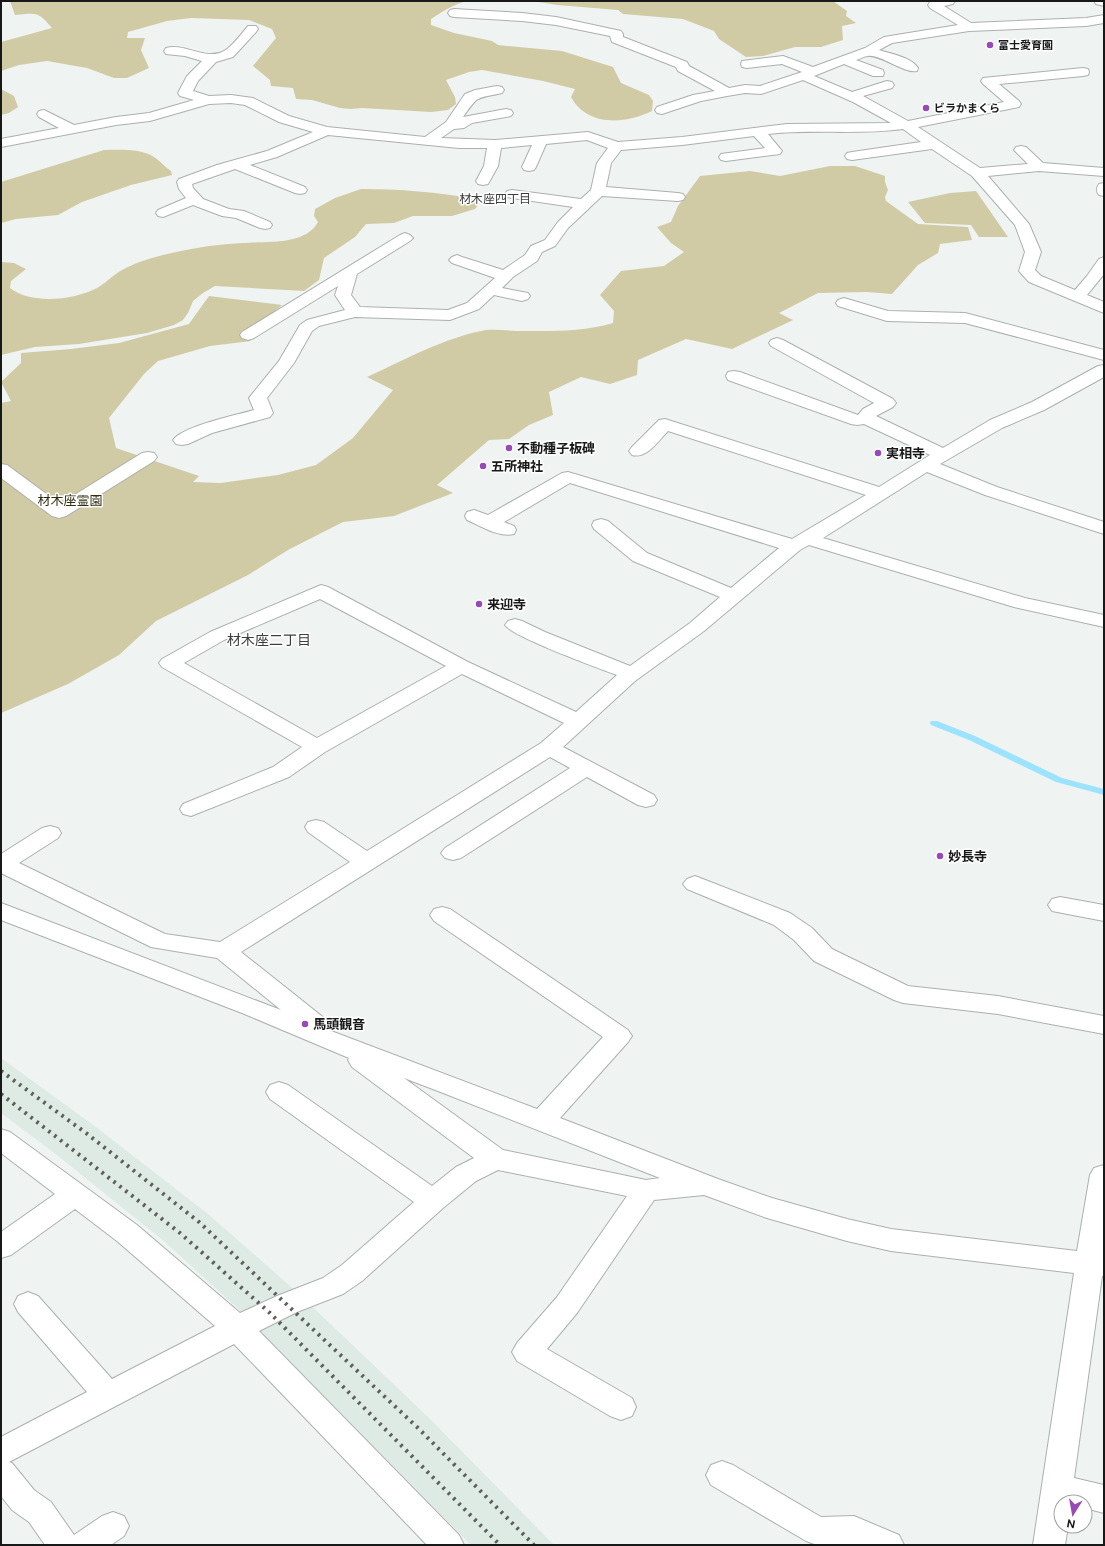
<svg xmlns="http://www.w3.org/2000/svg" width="1105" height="1546" viewBox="0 0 1105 1546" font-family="'Public Sans','Noto Sans JP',sans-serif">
	<rect width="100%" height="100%" fill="#eff4f2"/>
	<path fill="#deeae4" d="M1 1058 96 1127 208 1214 297 1292 430 1419 554 1545H471L246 1316 165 1242 57 1155 1 1113Z"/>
	<g fill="#d0cba5">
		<path d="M10 1H468C453 4 444 11 431 19V25L454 33 492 41 498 45 562 51 613 67 621 83 649 95 653 101 652 111C626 124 587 127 571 97L575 89 543 81 482 70 469 72 446 80 455 97 456 104 448 110 431 112 362 108 351 109 340 108 312 100 296 99 293 88 271 86 270 80 253 66 276 38 272 29 249 20 191 18 167 21 128 32 127 38H145L141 50 149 68 127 78H114L87 68 47 61 19 65 1 71V42L52 28C38 11 36 13 15 15Z"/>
		<path d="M532 1H833L847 11 846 16 856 23 842 26 843 40 821 47H795L763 56 746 57 719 39 714 31 683 19 623 14 618 10 557 5Z"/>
		<path d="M1 89 14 96 18 107 9 113 1 115Z"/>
		<path d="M104 150C120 150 140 148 154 157 160 161 165 167 171 171L172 175 131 185 82 202 58 215 16 219 1 223V182Z"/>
		<path d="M830 166H855L885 176V182L888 190 885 197 886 201 918 224 968 227 972 240 940 244 938 253 918 265 892 294 867 292 818 293 779 313 793 320 732 349 686 339 638 360 637 375 610 384 581 377 549 392 553 415 529 425 509 439 489 440 437 485 453 493 394 516 343 522 288 550 248 575 156 621 119 655 68 684 1 713V403L11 401 1 382 21 363V353L71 349 119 343 189 324 209 296 282 305 248 334 251 341 210 346 158 361 144 374 109 418 116 448 199 476 193 482 221 483 278 475 316 465 353 438 393 390 367 377C404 360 446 337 486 330 497 329 510 331 522 331 553 331 583 332 613 323L614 311 600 295 621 271 664 266 684 252 671 243 657 227 671 222 678 206 700 176 750 171 780 176Z"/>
		<path d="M361 189C400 189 437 192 476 199L479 204 475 209 452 216H413L394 223 366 224 355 237 324 258 319 280 304 291 215 286 203 293 193 301 188 313 183 320 174 325 147 333 79 344 35 347 1 355V262L14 263 26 269 11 281 10 288C32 305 74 300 97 288 106 283 113 275 122 270 139 261 157 256 176 252 198 247 220 244 242 243 265 241 305 246 318 222L314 216 315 209 335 198Z"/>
		<path d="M976 191 1008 237H979L971 225 925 223 908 202 950 193Z"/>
	</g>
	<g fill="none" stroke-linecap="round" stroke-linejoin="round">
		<path fill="#9be3ff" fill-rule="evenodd" d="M931 721H937L975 736 1062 778 1104 789V795L1056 782 969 740 931 725 930 723Z"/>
		<g stroke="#abb0ad" stroke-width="2">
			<g id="minor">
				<path d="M935 1H955L953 4 944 6 971 23 1086 18 1104 15V23L1086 26 969 31 892 43 879 50C891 54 911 57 918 68L917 71C904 74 881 54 868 56 864 56 860 59 856 60L883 70 884 73 883 76H873L844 64 814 76 852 92 887 81 892 82 894 85 892 88 863 96 908 121 1004 102 983 84 981 81 983 78 1083 68 1088 69 1089 72 1088 75 1083 76 999 84 1019 101 1021 104 1019 107 918 127 980 168 1028 164 1014 150 1016 147 1021 146 1026 147 1043 163 1104 168V176L1039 171 988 176 1029 224 1041 252 1035 270 1041 276 1075 290 1087 276 1099 259 1104 257V274L1087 295 1104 302V313L1029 282 1019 271 1025 252 1015 225 972 176 932 149 852 160 847 159 845 156 847 153 852 152 921 142 903 129C858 135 813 129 768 134L782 151 780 154 726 161 721 160 719 157 721 154 765 148 754 136 682 145 621 150 611 163 606 187 678 193 683 194 685 197 683 200 678 201 602 196 568 228 555 246 542 252 537 261 513 277 502 288 528 293 530 296 528 299 522 301 494 295 479 309 450 320 355 317 319 326 312 331 294 363 267 398 273 413 270 417 212 433 188 444 182 445 176 444 173 440C183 426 237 415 254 410L249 398 279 361 300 325 307 320 345 310 335 295 338 286 254 338 248 340 242 338 240 335 242 332 400 235 405 233 410 235 413 238 410 241 357 274 351 295 360 307 448 310 467 303 495 278 452 263 449 260 452 257 457 255 462 257 503 270 525 255 531 246 545 240 558 222 573 207 512 198 507 197 505 194 507 191 512 190 581 199 591 190 597 163 608 148 587 140 546 144 536 167 534 170 529 171 524 170 522 167 532 145 501 148 498 166 488 184 483 185 478 184 476 181 484 166 487 148H459L328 135 277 157 250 165 305 187 307 190 305 193 300 194 295 193 235 169 192 184 193 188 203 199 229 209 244 211 270 222 272 225 270 228 265 229 260 228 236 218 222 216 193 205 163 217 158 216 156 213 158 210 186 198 179 189 177 182 179 179 217 165 267 151 313 132 279 122 245 105 231 103 209 104 150 121 116 125 1 147V139L59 128 39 117 37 114 39 111 44 110 74 125 116 117 149 113 194 100 180 96 178 93 187 76 202 61 185 56 166 54 164 51 166 48C185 43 206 61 224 51 231 48 242 33 248 26H256L258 29 256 32 233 57 216 62 198 81 193 91 209 96 231 95 253 98 289 116 327 127 425 137 446 122 465 94 475 90 497 86 502 87 504 90 502 93C476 99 479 94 463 117L506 109 511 110 513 113 511 116 472 123 464 128 454 129 441 138 495 140 588 132 618 142 682 137 787 124 891 123 853 102 803 80 761 94 745 93 727 96 701 101 662 114 657 113 655 110 657 107 693 95 715 91 678 71 676 67 612 42 610 36 556 25 522 21 454 17 450 16 448 13 450 10 454 9 522 13 556 17 621 31 623 34V37L687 62 689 66 729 88 745 85 760 86 802 72 782 64 747 68 742 67 741 64 742 61 783 56 813 67 865 48 884 37 958 25 930 8 928 5 930 2Z"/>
				<path d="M1094 1H1104V6L1096 4Z"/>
				<path d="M1104 183V196L1099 195C1096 191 1096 188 1099 184Z"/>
				<path d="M844 298 888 311 965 313 1104 350V360L965 323 887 321 838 306 836 303 838 300Z"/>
				<path d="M777 338 783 340 893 399 896 403 893 407 876 416 943 448 990 420 1032 402 1098 366 1104 365V377L1044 410 1002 428 940 464 997 487 1104 522V534L985 495 927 472 823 538 1025 598 1104 615V627L1014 607 809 545 800 550 704 631 635 681 563 747 654 795 657 800 654 805 646 807 638 805 587 777 461 858 453 860 445 858 441 853 445 848 570 768 550 757 241 952 329 1022 333 1028 331 1031 537 1109 603 1037 434 921 430 915 434 909 442 907 450 909 628 1030 632 1036 628 1042 560 1118 718 1179 772 1198 847 1219 891 1229 1077 1251 1090 1175 1094 1168 1104 1165V1276H1102L1074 1478 1104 1485V1513L1085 1508V1502H1061V1526H1068L1065 1545H1033L1074 1273 891 1251 847 1241 767 1218 704 1195 654 1200 577 1313 547 1349 632 1398 636 1407 632 1416 621 1420 610 1416 517 1361 512 1352 517 1343 557 1297 627 1196 498 1170 476 1181 443 1208 362 1281 343 1294 297 1312 259 1331 459 1535 464 1545H427L234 1344 9 1462 12 1463 34 1490 51 1502 74 1535 102 1516 113 1512 124 1516 129 1526 124 1536 111 1545H45L29 1522 12 1510 1 1496V1437L87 1392 18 1312 14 1304 18 1296 28 1292 38 1296 112 1379 215 1326 117 1241 75 1209 11 1255 1 1258V1232L55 1194 1 1153V1129L10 1132 137 1225 240 1313 277 1296 323 1278 342 1265 414 1202 270 1099 266 1092 270 1085 279 1082 288 1085 432 1186 456 1167 474 1158 352 1067 348 1060 349 1058 242 1013 1 920V903L281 1010 217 958 151 947 1 873V854L42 828 50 826 58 828 61 833 58 838 19 863 165 934 220 942 350 862 308 832 305 827 308 822 316 820 324 822 367 851 541 743 564 723 462 674 325 752 289 777 191 816 183 814 180 809 183 804 273 767 302 747 162 667 159 663 162 659 210 632 321 585 328 587 468 662 576 712 617 675C598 668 513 637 505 625L508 621 515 619 522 621 545 632 630 666 690 623 720 597 633 561 594 529 592 525 594 521 601 519 608 521 647 553 731 588 779 548 570 483 504 522 514 526 516 530 514 534C499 538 481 526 467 520L465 516 467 512 474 510 488 515 562 473 568 472 792 539 866 495 668 431C658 441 647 459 632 455L629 451 632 447 659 420 665 419 879 487 930 455 864 424 857 425 851 424 728 380 726 376 728 372 734 371 740 372 858 415 863 409 874 403 771 346 769 343 771 340ZM320 599 446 666 317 738 184 663 224 640ZM404 1078 438 1091 660 1178 646 1180 503 1150Z"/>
				<path d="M148 452 154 453 157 457 154 461 66 516 59 518 52 516 1 478V464L7 465 60 504 142 453Z"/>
				<path d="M695 876 790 913 812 928 832 949 908 986 998 996 1104 1016V1034L998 1014 903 1003 894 1000 814 961 794 940 774 925 687 889 683 884 687 879Z"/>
				<path d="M1060 897 1104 905V921L1052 911 1048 905 1052 899Z"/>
				<path d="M722 1461 733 1465 821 1517 854 1516 899 1535 904 1545H817L806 1541 711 1485 706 1475 711 1465Z"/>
			</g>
		</g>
		<use href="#minor" fill="#fff" fill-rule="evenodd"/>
		<g stroke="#5c5e5c" stroke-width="4" stroke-dasharray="2.5 5" stroke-linecap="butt">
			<path d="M1 1071 86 1133 199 1222 418 1428 534 1545"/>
			<path d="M1 1094 180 1233 270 1313 500 1545"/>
		</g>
	</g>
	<g fill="#9948b7" stroke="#fff" stroke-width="1.5">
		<circle cx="990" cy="45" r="4"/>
		<circle cx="926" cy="108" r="4"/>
		<circle cx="509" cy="448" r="4"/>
		<circle cx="878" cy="453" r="4"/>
		<circle cx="483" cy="466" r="4"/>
		<circle cx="479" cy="604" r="4"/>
		<circle cx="940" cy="856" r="4"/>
		<circle cx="305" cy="1024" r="4"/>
	</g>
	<g text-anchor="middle" stroke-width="3" stroke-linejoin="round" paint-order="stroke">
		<g font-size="11" font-weight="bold" fill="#171817" stroke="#fff" text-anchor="start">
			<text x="998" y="49">富士愛育園</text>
			<text x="934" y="112">ビラかまくら</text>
		</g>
		<g font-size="12" fill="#3b3e3c" stroke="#fff">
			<text x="495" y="203">材木座四丁目</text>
		</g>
		<g font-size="13" font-weight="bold" fill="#171817" stroke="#fff" text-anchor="start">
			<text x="517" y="453">不動種子板碑</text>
			<text x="886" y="458">実相寺</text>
			<text x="491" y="471">五所神社</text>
			<text x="487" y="609">来迎寺</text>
			<text x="948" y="861">妙長寺</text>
			<text x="313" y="1029">馬頭観音</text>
		</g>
		<g font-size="13" fill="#312d11" stroke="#fff">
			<text x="70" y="505">材木座霊園</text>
		</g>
		<g font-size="14" fill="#3b3e3c" stroke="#fff">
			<text x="269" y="645">材木座二丁目</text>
		</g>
	</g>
	<rect width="1105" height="1546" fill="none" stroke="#171817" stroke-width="4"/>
	<g transform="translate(1073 1514) rotate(191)"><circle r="19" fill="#ffffff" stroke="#a2a3a2"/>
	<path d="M0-3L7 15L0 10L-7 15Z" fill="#9948b7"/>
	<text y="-6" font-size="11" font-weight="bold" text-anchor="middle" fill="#171817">N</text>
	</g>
</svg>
